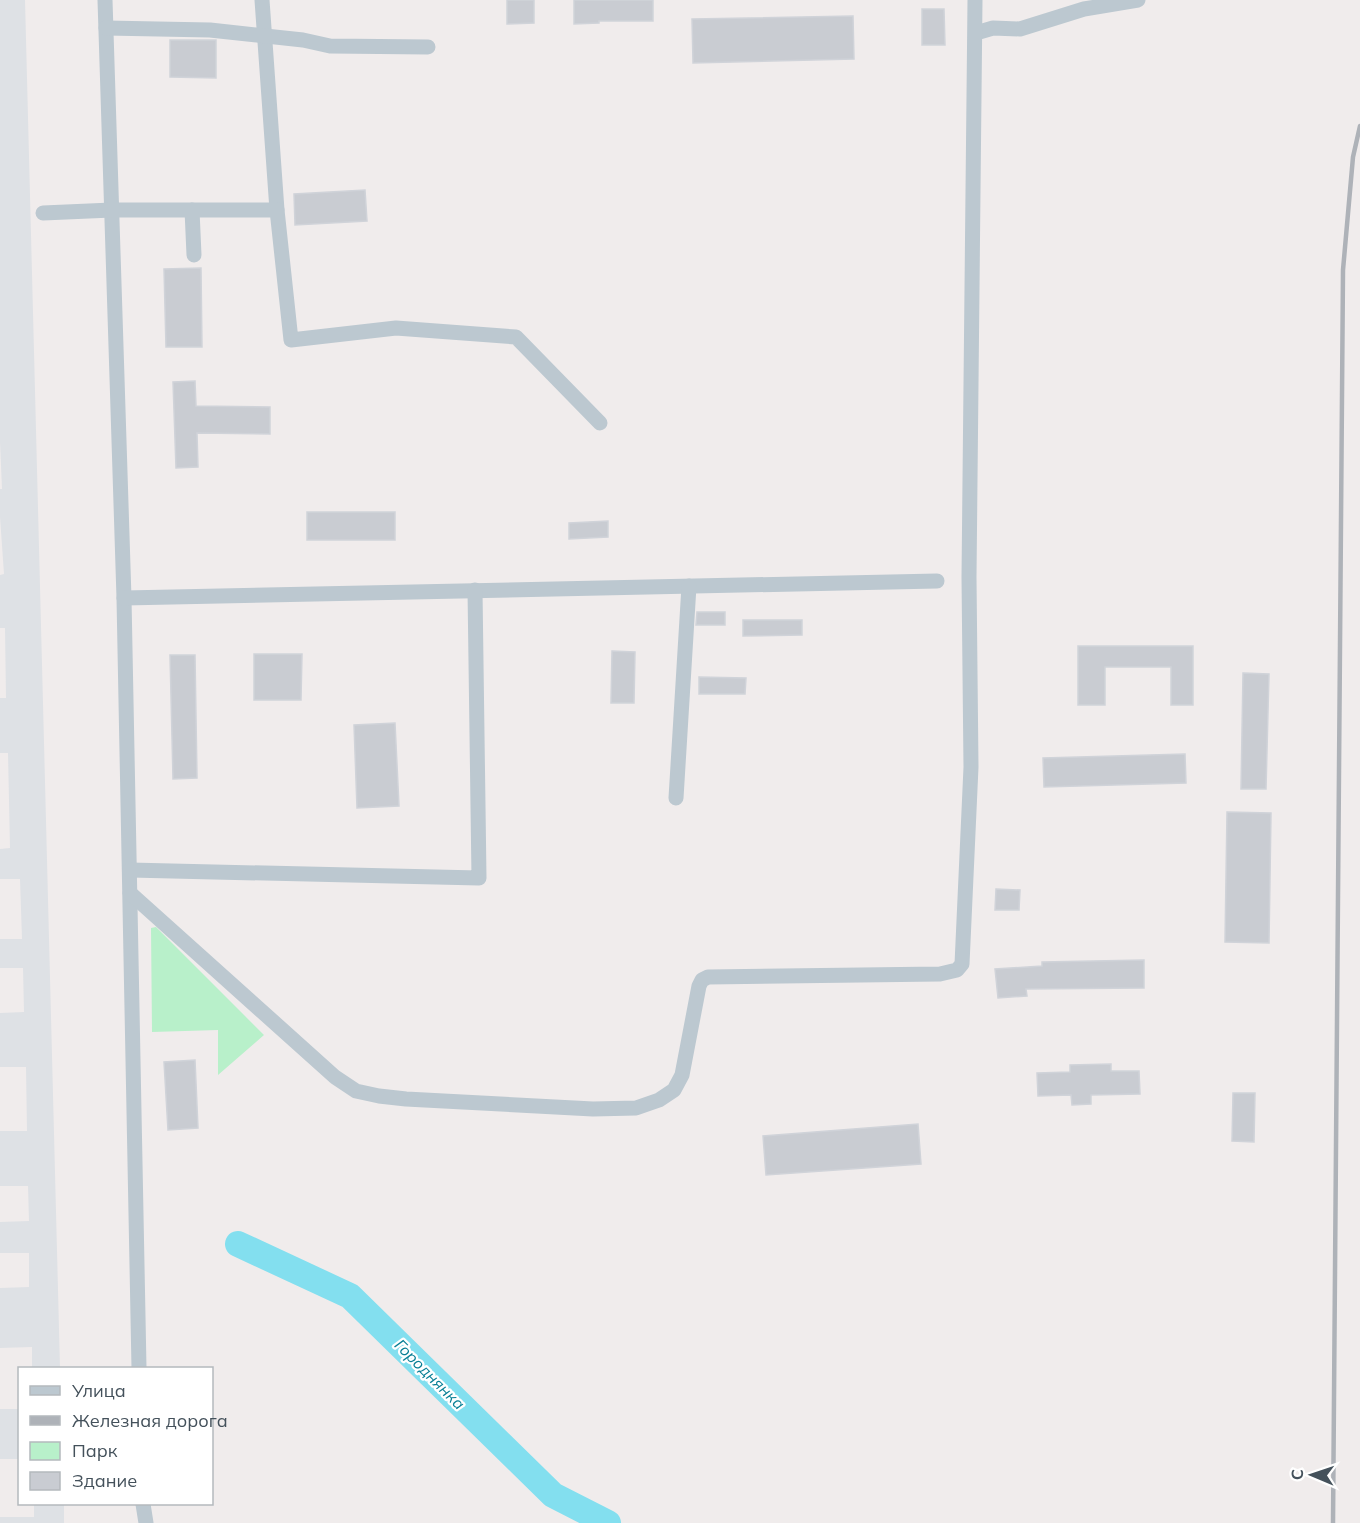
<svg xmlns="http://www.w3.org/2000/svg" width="1360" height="1523" viewBox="0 0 1360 1523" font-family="Mulish,sans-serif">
	<rect width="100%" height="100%" fill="#f0ecec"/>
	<g fill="#dee1e5">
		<path d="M0 0H25L60 1368H32V1347L0 1348V1288L29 1287V1253H0V1222L29 1221 28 1186H0V1131H27L26 1067H0V1013L24 1012 23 968H0V939H22L20 879H0V849L10 848 8 753H0V698H6L5 628H0V575L4 574 0 517V489H2L0 442Z"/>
		<rect x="0" y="1409" width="19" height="50"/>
		<path d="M34 1504H64V1523H0V1517H34Z"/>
	</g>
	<path fill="#b8f0ca" d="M156 927 264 1035 218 1075V1030L152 1032 151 928Z"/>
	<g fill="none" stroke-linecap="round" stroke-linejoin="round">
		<path stroke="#83dfef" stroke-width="26" d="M238 1244 350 1296 553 1495 608 1523"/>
	</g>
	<g fill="#c9ccd2" stroke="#d0d3d9" stroke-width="1.5">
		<path d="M507 0H534V23L507 24Z"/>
		<path d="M574 0H653V21H599V23L574 24Z"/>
		<path d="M922 9H944L945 45H922Z"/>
		<path d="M853 16 854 59 693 63 692 19Z"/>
		<path d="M170 40H216V78L170 77Z"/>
		<path d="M365 190 367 221 295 225 294 194Z"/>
		<path d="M201 268 202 347H166L164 269Z"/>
		<path d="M195 381 196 406 270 407V434L197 433 198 467 176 468 173 382Z"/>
		<rect x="307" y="512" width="88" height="28"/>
		<path d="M608 521V537L569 539V523Z"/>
		<path d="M697 612H725V625H696Z"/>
		<path d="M743 620H802V635L743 636Z"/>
		<path d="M1078 646H1193V705H1171V667H1105V705H1078Z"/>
		<path d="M612 651 635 652 634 703H611Z"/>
		<path d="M254 654H302L301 700H254Z"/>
		<path d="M170 655H195L197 778 173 779Z"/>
		<path d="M1243 673 1269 674 1266 789H1241Z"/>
		<path d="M699 677 746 678 745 694H699Z"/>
		<path d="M395 723 399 806 357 808 354 725Z"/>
		<path d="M1185 754 1186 783 1044 787 1043 758Z"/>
		<path d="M1227 812 1271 813 1269 943 1225 942Z"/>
		<path d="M996 889 1020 890 1019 910H995Z"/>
		<path d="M1144 960V988L1026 989 1027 996 998 998 995 969 1042 966V962Z"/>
		<path d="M195 1060 198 1128 168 1130 164 1062Z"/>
		<path d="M1111 1064V1071H1139L1140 1094 1091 1095V1104L1072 1105 1071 1095 1038 1096 1037 1073 1070 1072V1065Z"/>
		<path d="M1233 1093H1255L1254 1142 1232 1141Z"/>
		<path d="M918 1124 921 1164 766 1175 763 1136Z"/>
	</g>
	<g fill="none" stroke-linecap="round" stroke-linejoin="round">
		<g stroke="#bcc8d0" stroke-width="15">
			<path d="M105 0 124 598 139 1368"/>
			<path d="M262 0 277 210"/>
			<path d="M106 28 210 30 303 40 330 46 428 47"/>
			<path d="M976 33 993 28 1020 29 1084 9 1138 0"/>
			<path d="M192 210 194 255"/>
			<path d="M43 213 112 210H277L291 340 396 328 516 337 600 423"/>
			<path d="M124 598 937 581"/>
			<path d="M676 798 689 586"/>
			<path d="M130 870 479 878 475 590"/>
			<path d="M130 893 335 1077 356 1091 379 1096 406 1099 593 1109 636 1108 659 1100 674 1090 682 1075 699 986 702 980 708 977 940 974 957 970 962 964 971 767 969 577 975 0"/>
			<path d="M143 1504 146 1523"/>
		</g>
		<path stroke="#aeb2b8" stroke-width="4.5" d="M1333 1523 1343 270 1353 157 1360 126"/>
	</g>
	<g text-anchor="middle" stroke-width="4.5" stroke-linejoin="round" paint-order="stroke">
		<g font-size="16" font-style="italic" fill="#087f95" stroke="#fff">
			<text transform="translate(430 1374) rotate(45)" y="6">Городнянка</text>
		</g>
	</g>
	<rect x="18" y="1367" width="195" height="138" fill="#ffffff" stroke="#b4b9bd" stroke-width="1.5"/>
	<rect x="30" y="1386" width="30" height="9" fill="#bcc8d0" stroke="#b4b9bd" stroke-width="1.5"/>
	<text x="72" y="1397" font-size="18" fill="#44515b">Улица</text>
	<rect x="30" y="1416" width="30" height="9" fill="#aeb2b8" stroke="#b4b9bd" stroke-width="1.5"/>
	<text x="72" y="1427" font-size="18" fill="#44515b">Железная дорога</text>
	<rect x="30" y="1442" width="30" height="18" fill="#b8f0ca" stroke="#b4b9bd" stroke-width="1.5"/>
	<text x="72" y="1457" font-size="18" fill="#44515b">Парк</text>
	<rect x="30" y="1472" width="30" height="18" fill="#c9ccd2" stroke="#b4b9bd" stroke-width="1.5"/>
	<text x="72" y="1487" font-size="18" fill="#44515b">Здание</text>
	<g transform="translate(1312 1475) rotate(272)" stroke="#ffffff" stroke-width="4.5" paint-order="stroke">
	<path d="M0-4.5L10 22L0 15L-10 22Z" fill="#44515b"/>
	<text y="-9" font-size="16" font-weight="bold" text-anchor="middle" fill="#44515b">С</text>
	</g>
</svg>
